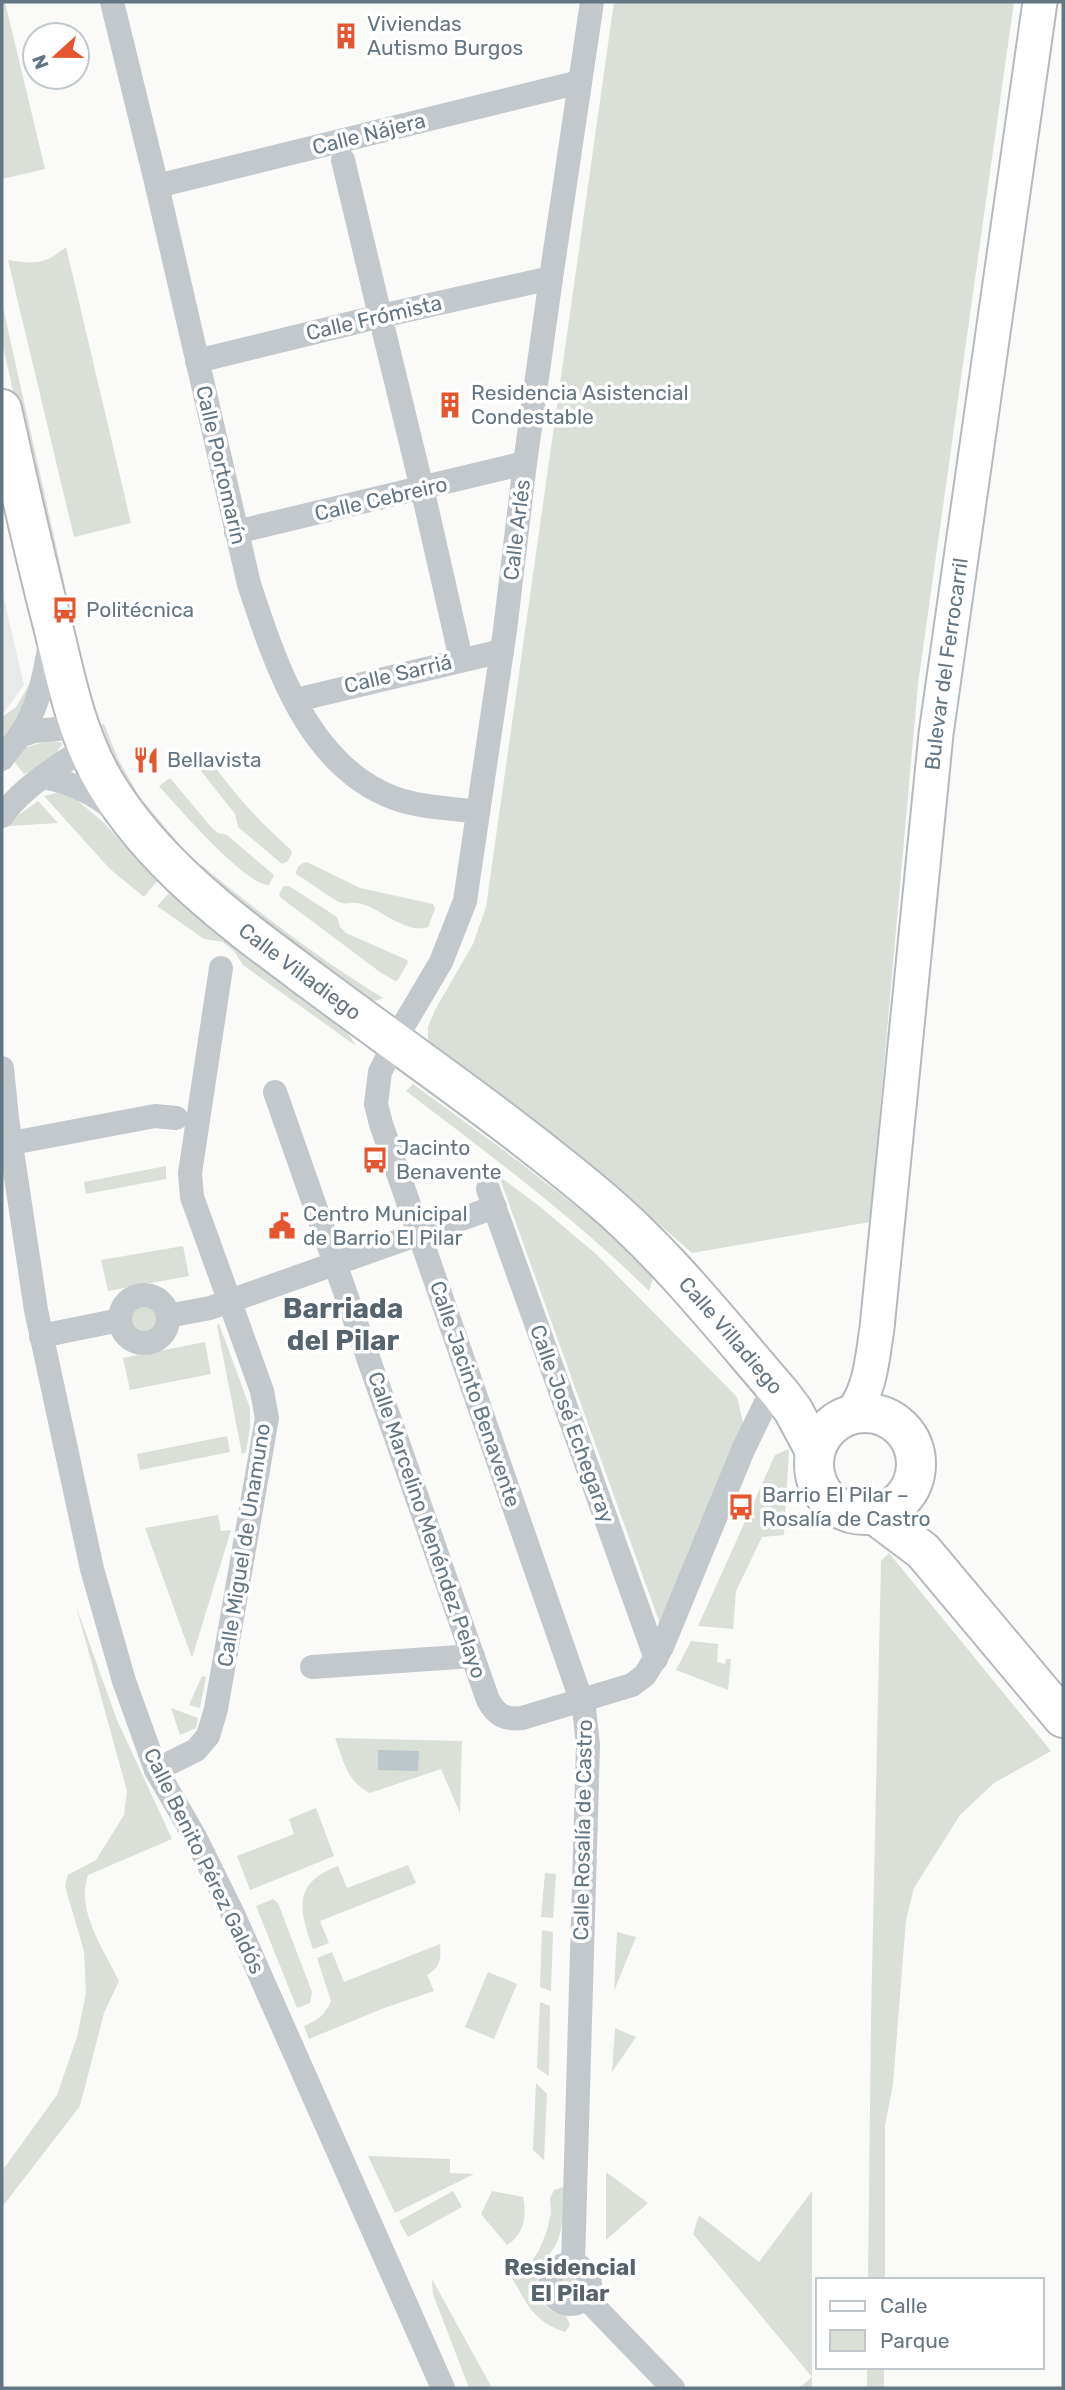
<svg xmlns="http://www.w3.org/2000/svg" width="1065" height="2390" viewBox="0 0 1065 2390" font-family="Rubik,sans-serif">
	<rect width="100%" height="100%" fill="#fafaf8"/>
	<path fill="#e8e9e9" d="M2 590 24 685 2 715Z"/>
	<g fill="#dadfd7">
		<path d="M2 2H5L45 169 2 179Z"/>
		<path d="M614 2H1014L918 684 870 1222 692 1253 583 1158 468 1075 433 1048 428 1039V1027L435 1010 473 944 486 907Z"/>
		<path d="M66 247 131 523 74 537 8 260C37 264 43 265 66 247Z"/>
		<path d="M2 303 65 586 57 588 2 342Z"/>
		<path d="M36 673C29 689 18 731 2 738V717L16 707Z"/>
		<path d="M104 724 118 759 139 796 185 851 180 856 135 802 96 726Z"/>
		<path d="M50 740 63 743C53 760 42 767 24 774L13 760 24 748Z"/>
		<path d="M205 753C230 789 257 820 290 849L292 853 288 861 282 864 238 827 235 814 194 762Z"/>
		<path d="M170 778 212 828 218 833 227 835 274 875 269 885C246 886 176 805 159 786Z"/>
		<path d="M56 793 72 796 103 822 157 881 144 897 110 869 44 796Z"/>
		<path d="M38 801 58 823 9 826V822Z"/>
		<path d="M307 862 360 888 433 904 435 909 428 927C405 935 379 906 357 903 348 902 347 906 337 901 323 893 310 882 296 874 296 867 301 863 307 862Z"/>
		<path d="M200 864C258 912 318 958 383 998L375 1001 350 987 194 870Z"/>
		<path d="M284 886H289L337 917 340 927 346 933 407 960 408 962 398 980 395 981 380 972 281 898 279 894Z"/>
		<path d="M170 892 191 910 342 1024 356 1046 243 965 234 951 223 942 204 939 157 906Z"/>
		<path d="M413 1084 506 1152 608 1231 653 1277 649 1291C574 1217 490 1155 406 1091Z"/>
		<path d="M166 1166V1179L86 1194 84 1182Z"/>
		<path d="M499 1176 539 1206 596 1254 737 1397 745 1431 660 1624Z"/>
		<path d="M183 1246 189 1276 108 1291 101 1260Z"/>
		<circle cx="144" cy="1319" r="14"/>
		<path d="M219 1324 250 1408V1428L246 1452 242 1454 217 1325Z"/>
		<path d="M205 1342 211 1374 130 1390 123 1358Z"/>
		<path d="M227 1436 230 1452 140 1470 137 1454Z"/>
		<path d="M789 1449 784 1535 762 1537 736 1591 733 1629 698 1626 775 1455Z"/>
		<path d="M218 1515 221 1531 231 1530 192 1658 145 1528Z"/>
		<path d="M889 1553 1051 1751 994 1783 960 1815 914 1888 906 1920 893 2084 885 2126V2280H868L871 2019 881 1561Z"/>
		<path d="M76 1606 117 1720 172 1839 88 1875C76 1912 103 1948 119 1981L104 2013 80 2106 2 2207V2171L57 2095 77 2037 86 1993 84 1951 65 1886 68 1875 96 1860 124 1815 127 1791Z"/>
		<path d="M691 1641 718 1644 717 1662 725 1664 726 1659H731L728 1690 676 1670Z"/>
		<path d="M202 1676 206 1677 200 1708 189 1705Z"/>
		<path d="M171 1708 198 1718 196 1728 180 1735Z"/>
		<path d="M335 1738 462 1741 460 1813 441 1769 370 1793C346 1781 344 1761 335 1738Z"/>
		<path d="M316 1808 334 1856 250 1890 237 1856 294 1834 289 1819Z"/>
		<path d="M408 1865 416 1883 320 1921 329 1943 313 1949C300 1910 291 1884 338 1866L347 1888Z"/>
		<path d="M545 1873 556 1874 553 1918 541 1917Z"/>
		<path d="M273 1899 278 1903 312 1992 310 2003 297 2008 256 1906Z"/>
		<path d="M542 1930 553 1932 551 1991 540 1987Z"/>
		<path d="M617 1932 636 1937 614 1991Z"/>
		<path d="M440 1944C441 1959 441 1967 427 1975L434 1991 384 2008 309 2039 304 2026C318 2020 325 2015 331 2001L317 1958 332 1952 344 1982Z"/>
		<path d="M488 1972 517 1984 494 2039 465 2027Z"/>
		<path d="M540 2002 550 2006 549 2076 537 2068Z"/>
		<path d="M615 2028 636 2037 612 2072Z"/>
		<path d="M536 2083 547 2094 544 2160 533 2150Z"/>
		<path d="M368 2156 450 2159V2173L474 2174 395 2213Z"/>
		<path d="M606 2172 648 2203 606 2240Z"/>
		<path d="M563 2187C564 2205 564 2226 557 2242 553 2251 546 2258 542 2266 530 2290 540 2311 566 2316L570 2325 565 2332C532 2321 527 2303 511 2276L528 2267 539 2250 547 2231 551 2213 550 2198 554 2190Z"/>
		<path d="M453 2191 462 2207 408 2237 399 2221Z"/>
		<path d="M492 2191 523 2197C527 2216 524 2235 507 2245L481 2214Z"/>
		<path d="M812 2191V2388H799L812 2377 693 2234 699 2215 759 2262Z"/>
		<circle cx="570" cy="2284" r="14"/>
		<path d="M432 2279 492 2388H469L433 2294Z"/>
		<path d="M867 2367H884V2386L891 2388H867Z"/>
	</g>
	<path fill="#bbc7cb" d="M378 1750 419 1751 418 1771 378 1770Z"/>
	<g fill="none" stroke-linecap="round" stroke-linejoin="round">
		<g stroke="#b3babf" stroke-width="37">
			<g id="secondary">
				<path id="s1" d="M850 1416C871 1390 872 1360 877 1328L936 734 1040 2"/>
			</g>
		</g>
		<g stroke="#b4b9bd" stroke-width="42">
			<g id="highway">
				<path id="s2" d="M2 409C18 481 34 554 53 626 66 679 76 733 104 781 154 866 238 926 316 984 410 1054 508 1121 598 1197 666 1254 723 1327 781 1394L793 1410 815 1451"/>
				<circle cx="865" cy="1464" r="51"/>
				<path d="M875 1515 923 1551 1063 1718"/>
			</g>
		</g>
		<g stroke="#c3c8cc" stroke-width="24">
			<path d="M112 2 157 186 249 584C275 663 308 766 394 798 421 808 451 808 478 812"/>
			<path d="M343 160 378 307"/>
			<path d="M157 186 580 82"/>
			<path d="M384 332 419 476"/>
			<path d="M197 361 381 316 551 278"/>
			<path d="M425 501 458 646"/>
			<path d="M236 532 525 463"/>
			<path d="M296 700 502 651"/>
			<path d="M19 736 34 731 79 727"/>
			<path d="M2 759C7 751 13 745 19 737 38 709 45 675 50 642"/>
			<path d="M44 777C72 783 92 792 115 810"/>
			<path d="M2 816C23 786 58 767 87 746"/>
			<path d="M2 1068 7 1118 36 1310 92 1569 124 1681 156 1770 195 1837 233 1914 443 2388"/>
			<path d="M275 1092 488 1700C496 1715 505 1720 522 1718L632 1685 645 1675 662 1647 743 1450 774 1386"/>
			<path d="M12 1143 155 1116 176 1118"/>
			<path d="M488 1189 656 1659"/>
			<circle cx="144" cy="1319" r="24"/>
			<path d="M168 1316 210 1308 495 1207"/>
			<path d="M41 1336 120 1320"/>
			<path d="M312 1667 473 1656"/>
			<path d="M156 1770 196 1750 208 1736 216 1709 267 1418 262 1391 192 1197 190 1173 221 968"/>
			<path d="M573 2263 588 1745 584 1708 381 1124 376 1104 380 1072 402 1028 441 962 465 901 505 630 525 463 551 278 592 2"/>
			<circle cx="570" cy="2284" r="20"/>
			<path d="M585 2297 673 2388"/>
		</g>
		<use href="#secondary" stroke="#fff" stroke-width="33"/>
		<use href="#highway" stroke="#fff" stroke-width="38"/>
	</g>
	<defs>
		<g id="building-bare" transform="scale(2.1)"><path d="M-4-6H4V6H1V3H-1V6H-4ZM-2.5-4.3h1.7v1.8h-1.7ZM.8-4.3h1.7v1.8H.8ZM-2.5-1h1.7V.8h-1.7ZM.8-1h1.7V.8H.8Z" fill="#e4572e" stroke="#fff" stroke-width="2.5" paint-order="stroke"/></g>
		<g id="bus-bare" transform="scale(2.1)"><path d="M-5-6H5V4H4V6H2V4H-2V6H-4V4H-5ZM-3.5-4V0h7V-4ZM-3.5 1.2v1.5H-2V1.2ZM2 1.2v1.5H3.5V1.2Z" fill="#e4572e" stroke="#fff" stroke-width="2.5" paint-order="stroke"/></g>
		<g id="restaurant-bare" transform="scale(2.1)"><path d="M-5-6h1v4h1v-4h1v4h1v-4h1v5L-1.5 .5V6h-2V.5L-5-1ZM5-6V6H3V1.5H1.5Q1.5-4 5-6Z" fill="#e4572e" stroke="#fff" stroke-width="2.5" paint-order="stroke"/></g>
		<g id="civic-bare" transform="scale(2.1)"><path d="M-.6-6.5H3V-4.5H.6V-3L4-1V1h2V6H-6V1h2V-1L-.6-3ZM-1.2 2.5V6h2.4V2.5Z" fill="#e4572e" stroke="#fff" stroke-width="2.5" paint-order="stroke"/></g>
	</defs>
	<g fill-rule="evenodd">
		<use href="#building-bare" x="346" y="36"/>
		<use href="#building-bare" x="450" y="405"/>
		<use href="#bus-bare" x="65" y="610"/>
		<use href="#restaurant-bare" x="146" y="760"/>
		<use href="#bus-bare" x="375" y="1160"/>
		<use href="#civic-bare" x="282" y="1226"/>
		<use href="#bus-bare" x="741" y="1507"/>
	</g>
	<g text-anchor="middle" stroke-width="7" stroke-linejoin="round" paint-order="stroke">
		<g font-size="21" fill="#657683" stroke="#fff" text-anchor="start">
			<text x="367" y="31">Viviendas<tspan x="367" dy="24">Autismo Burgos</tspan></text>
			<text x="471" y="400">Residencia Asistencial<tspan x="471" dy="24">Condestable</tspan></text>
			<text x="86" y="617">Politécnica</text>
			<text x="167" y="767">Bellavista</text>
			<text x="396" y="1155">Jacinto<tspan x="396" dy="24">Benavente</tspan></text>
			<text x="303" y="1221">Centro Municipal<tspan x="303" dy="24">de Barrio El Pilar</tspan></text>
			<text x="762" y="1502">Barrio El Pilar –<tspan x="762" dy="24">Rosalía de Castro</tspan></text>
		</g>
		<g font-size="21" fill="#657683" stroke="#fff">
			<text transform="translate(369 134) rotate(-14)" y="7">Calle Nájera</text>
			<text transform="translate(374 318) rotate(-13)" y="7">Calle Frómista</text>
			<text transform="translate(221 465) rotate(77)" y="7">Calle Portomarín</text>
			<text transform="translate(381 499) rotate(-13)" y="7">Calle Cebreiro</text>
			<text transform="translate(517 530) rotate(-83)" y="7">Calle Arlés</text>
			<text dy="7" stroke="none"><textPath href="#s1" startOffset="761">Bulevar del Ferrocarril</textPath></text>
			<text transform="translate(398 674) rotate(-13)" y="7">Calle Sarriá</text>
			<text dy="7" stroke="none"><textPath href="#s2" startOffset="662">Calle Villadiego</textPath></text>
			<text dy="7" stroke="none"><textPath href="#s2" startOffset="1228">Calle Villadiego</textPath></text>
			<text transform="translate(475 1394) rotate(71)" y="7">Calle Jacinto Benavente</text>
			<text transform="translate(572 1424) rotate(70)" y="7">Calle José Echegaray</text>
			<text transform="translate(427 1525) rotate(71)" y="7">Calle Marcelino Menéndez Pelayo</text>
			<text transform="translate(244 1545) rotate(-81)" y="7">Calle Miguel de Unamuno</text>
			<text transform="translate(583 1830) rotate(-89)" y="7">Calle Rosalía de Castro</text>
			<text transform="translate(204 1861) rotate(64)" y="7">Calle Benito Pérez Galdós</text>
		</g>
		<g font-size="23" font-weight="bold" fill="#57646e" stroke="#fff">
			<text x="570" y="2275">Residencial<tspan x="570" dy="26">El Pilar</tspan></text>
		</g>
		<g font-size="28" font-weight="bold" fill="#57646e" stroke="#fff">
			<text x="343" y="1318">Barriada<tspan x="343" dy="32">del Pilar</tspan></text>
		</g>
	</g>
	<rect width="1065" height="2390" fill="none" stroke="#657683" stroke-width="7"/>
	<rect x="816" y="2278" width="228" height="91" fill="#ffffff" stroke="#c1c8cd" stroke-width="2"/>
	<rect x="830" y="2301" width="35" height="10" fill="#ffffff" stroke="#c1c8cd" stroke-width="2"/>
	<text x="880" y="2313" font-size="21" fill="#657683">Calle</text>
	<rect x="830" y="2330" width="35" height="21" fill="#dadfd7" stroke="#c1c8cd" stroke-width="2"/>
	<text x="880" y="2348" font-size="21" fill="#657683">Parque</text>
	<g transform="translate(56 56) rotate(249)"><circle r="33" fill="#ffffff" stroke="#c1c8cd" stroke-width="2"/>
	<path d="M0-5L12 26L0 18L-12 26Z" fill="#e4572e"/>
	<text y="-10" font-size="19" font-weight="bold" text-anchor="middle" fill="#657683">N</text>
	</g>
</svg>
